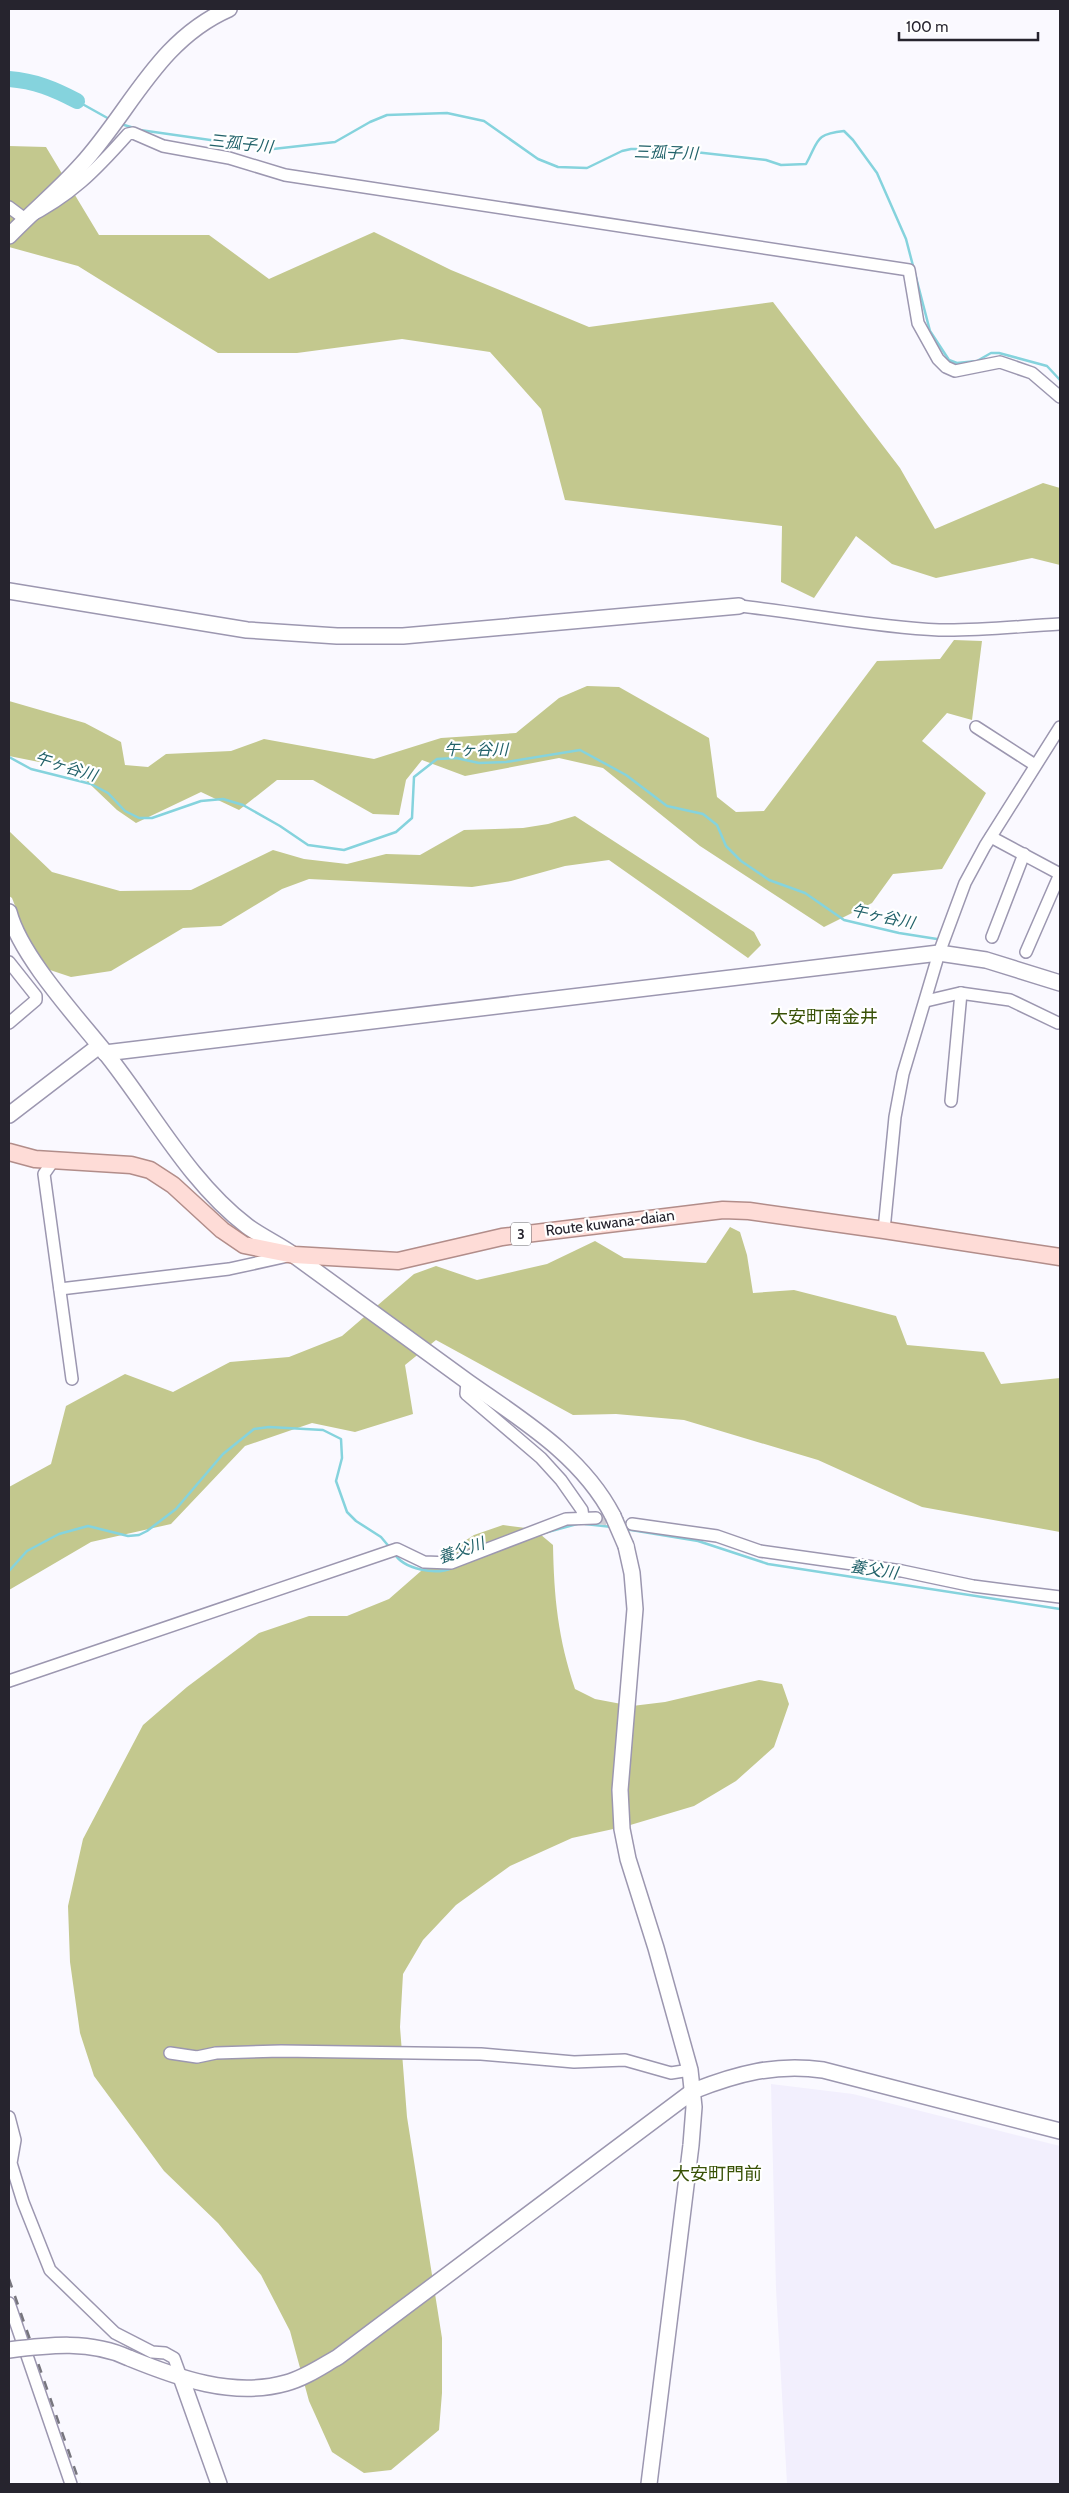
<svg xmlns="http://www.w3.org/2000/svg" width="1069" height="2493" viewBox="0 0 1069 2493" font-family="Cabin,'Noto Sans JP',sans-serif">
	<rect width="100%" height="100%" fill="#faf9ff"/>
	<path fill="#f2effd" d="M771 2084 853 2094 1060 2146V2484H787L776 2289Z"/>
	<g fill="#c3c88e">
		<path d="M9 146 46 147 99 235H209L269 279 374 232 451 270 589 327 773 302 900 468 935 529 1043 483 1060 488V565L1032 558 936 578 892 564 856 536 814 598 781 582 782 526 565 500 541 409 490 352 402 339 297 353H218L78 266 9 247Z"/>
		<path d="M954 640 982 641 972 720 947 713 922 741 986 793 942 869 893 874 872 903 824 927 700 846 603 768 559 758 465 776 422 760 406 780 399 815 373 814 313 780H277L239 810 201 792 136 823 117 810 74 769 9 756V701L85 723 121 742 125 765 148 767 166 754 231 751 264 739 374 759 441 738 516 733 559 698 587 686 619 687 709 738 717 797 736 812 764 811 877 661 940 659Z"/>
		<path d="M575 816 754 932 761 945 748 958 609 860 565 866 511 881 472 887 309 879 282 889 221 926 183 928 111 971 71 977 38 966 12 898 9 896V831L52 872 120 891 191 890 273 850 304 859 347 864 386 854 420 855 464 830 523 828 548 824Z"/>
		<path d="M730 1227 740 1232 747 1255 753 1293 794 1290 896 1316 907 1345 984 1352 1001 1384 1060 1378V1532L922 1507 818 1460 684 1420 616 1414 573 1415 436 1340 405 1365 413 1414 355 1432 312 1423 245 1446 171 1524 91 1542 9 1590V1487L51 1464 66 1406 125 1374 173 1392 230 1362 289 1357 342 1336 414 1274 436 1266 477 1280 547 1264 595 1241 624 1258 706 1263Z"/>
		<path d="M503 1525 534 1529 553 1545C554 1598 558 1638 575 1689L595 1699 632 1706 665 1702 759 1680 782 1684 789 1704 774 1747 736 1781 694 1806 627 1826 572 1838 510 1866 456 1905 423 1940 403 1974 400 2027 407 2117 442 2338V2393L439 2430 391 2470 364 2473 332 2452 309 2401 290 2331 261 2275 218 2223 164 2171 94 2076 80 2033 70 1962 68 1906 83 1839 143 1725 187 1687 259 1633 309 1616H347L389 1599 429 1564 474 1535Z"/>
	</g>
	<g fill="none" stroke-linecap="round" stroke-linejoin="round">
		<g stroke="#85d3dd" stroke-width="2.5">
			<path d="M77 101 111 120"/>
			<path d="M121 124 134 128"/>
			<path d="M140 130 273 149 335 142 370 122 387 115 447 113 484 121 538 159 558 167 587 168 622 151 631 149H668L766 160 781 165 806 164C819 141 814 134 844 131L853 140 877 173 906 239 930 331 949 360 957 363 977 361 991 353H999L1047 366 1060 380"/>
			<path d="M9 757 31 769 91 784 108 793 125 811 139 818H152L201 801 223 799 243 805 280 826 308 845 344 850 396 832 412 818 414 777 437 759 456 758 479 763 506 762 580 750 626 775 667 806 703 814 717 825 726 846 741 861 769 880 805 893 844 920 899 933 937 939"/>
			<path d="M585 1524 612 1527"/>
			<path d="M625 1529 698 1541 768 1564 1060 1609"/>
			<path d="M544 1533 577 1524"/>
			<path d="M394 1553C404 1570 436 1575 452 1568"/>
			<path d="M9 1571 27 1551 59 1534 88 1526 128 1536 139 1535 147 1531 176 1509 223 1454 254 1429 269 1427 323 1430 341 1439 342 1458 336 1481 347 1512 356 1521 381 1537 391 1549"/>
		</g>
		<path stroke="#85d3dd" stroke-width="16" d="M9 79C35 81 54 89 77 101"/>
		<path stroke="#d0ced5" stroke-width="11" stroke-dasharray="11 5.5" stroke-linecap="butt" d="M596 1518 632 1524"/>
		<g stroke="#9c97b0" stroke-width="14">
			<g id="street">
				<path d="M9 207 25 219C71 196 95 171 128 134L133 133 163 146 229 158 285 175 909 270 918 323 938 359 946 367 955 371 1000 362 1032 373 1060 397"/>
				<path d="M739 606C806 613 872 627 939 630 979 631 1020 626 1060 624"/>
				<path d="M976 727 1035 765"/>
				<path d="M991 837 1060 874 1026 952"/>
				<path d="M992 937 1024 854"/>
				<path d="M9 962 36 996V1000L9 1023"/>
				<path d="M926 1001 960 993 1010 1000 1058 1023"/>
				<path d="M951 1101 961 993"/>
				<path d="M53 1161 44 1174 72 1379"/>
				<path d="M884 1230 895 1117 903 1074 939 953 965 883 985 846 1060 727"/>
				<path d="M60 1289 229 1269 288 1256"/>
				<path d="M467 1381 466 1394 541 1458 561 1480 582 1510 583 1517"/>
				<path d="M632 1524 717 1536 760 1551 902 1571 973 1586 1060 1597"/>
				<path d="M9 1681 397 1549 424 1562 451 1563 566 1519 596 1518"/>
				<path d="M170 2053 197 2057 216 2053 281 2051 481 2054 574 2062 625 2060 671 2073 690 2070"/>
				<path d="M9 2117 15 2140 11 2163 23 2202 50 2270 115 2333 152 2352 165 2353 174 2358 182 2380"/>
				<path d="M9 2303 71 2484"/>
			</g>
		</g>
		<g stroke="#9c97b0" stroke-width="18">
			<g id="secondary">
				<path d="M9 236C32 212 59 190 82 164 131 110 158 40 229 9"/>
				<path d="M9 591 247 630 337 636H403L739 606"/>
				<path d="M9 912C20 955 75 1015 104 1051 151 1109 187 1180 247 1226 262 1237 280 1245 295 1256 353 1298 410 1340 468 1382 522 1420 582 1456 613 1516"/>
				<path d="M105 1053 939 953 986 960 1060 983"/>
				<path d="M9 1115 99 1046"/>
				<path d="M626 1546 632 1573 635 1609 620 1790 622 1829 628 1859 656 1948 690 2070 694 2107 691 2145 649 2484"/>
				<path d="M129 2358C178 2378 233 2398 286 2383 305 2378 322 2366 338 2357L693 2091C736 2074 776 2063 823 2070L1060 2131"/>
				<path d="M182 2380 219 2484"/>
			</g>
		</g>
		<g stroke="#b28d8a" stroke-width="19">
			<path id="primary" d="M9 1152 35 1159 131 1165 150 1170 173 1185 222 1230 244 1245 294 1255 398 1261 502 1237 723 1210 749 1211 884 1230 1060 1257"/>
		</g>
		<use href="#street" stroke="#fff" stroke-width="11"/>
		<use href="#secondary" stroke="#fff" stroke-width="15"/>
		<use href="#primary" stroke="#fedcd7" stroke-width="16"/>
		<path stroke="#77767e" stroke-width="2.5" stroke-dasharray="9 9" stroke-linecap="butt" d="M9 2279 80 2484"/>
		<g stroke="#9c97b0" stroke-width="18" stroke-linecap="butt">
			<g id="secondary-bridge">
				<path d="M613 1516 626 1546"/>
				<path d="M9 2350C49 2345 91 2340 129 2358"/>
			</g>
		</g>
		<use href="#secondary-bridge" stroke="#fff" stroke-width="15"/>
	</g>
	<g text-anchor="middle" stroke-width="4.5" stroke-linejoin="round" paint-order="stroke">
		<rect fill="#fff" stroke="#67666d" stroke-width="1" x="511" y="1222.5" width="20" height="23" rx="4"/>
		<g font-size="14" font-weight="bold" fill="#26242e">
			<text x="521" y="1239">3</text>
		</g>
		<g font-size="15" fill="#26242e" stroke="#fff">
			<text transform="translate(610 1223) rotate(-7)" y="5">Route kuwana-daian</text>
		</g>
		<g font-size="16" font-style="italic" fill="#22626a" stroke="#fff">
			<text transform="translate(241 143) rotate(6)" y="6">三孤子川</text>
			<text transform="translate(666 152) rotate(2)" y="6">三孤子川</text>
			<text x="476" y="755">午ヶ谷川</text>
			<text transform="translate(66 766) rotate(17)" y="6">午ヶ谷川</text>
			<text transform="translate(883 916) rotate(12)" y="6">午ヶ谷川</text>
			<text transform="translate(461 1550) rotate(-19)" y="6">養父川</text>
			<text transform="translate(874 1569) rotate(9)" y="6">養父川</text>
		</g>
		<g font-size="18" fill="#385106" stroke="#fff">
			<text x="824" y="1023">大安町南金井</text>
			<text x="717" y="2180">大安町門前</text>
		</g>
	</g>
	<rect width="1069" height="2493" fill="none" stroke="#26242e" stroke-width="20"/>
	<path d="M899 32v8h139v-8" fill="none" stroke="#26242e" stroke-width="2.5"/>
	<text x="906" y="32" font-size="15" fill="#26242e" stroke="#ffffff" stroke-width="4" paint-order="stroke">100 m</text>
</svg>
